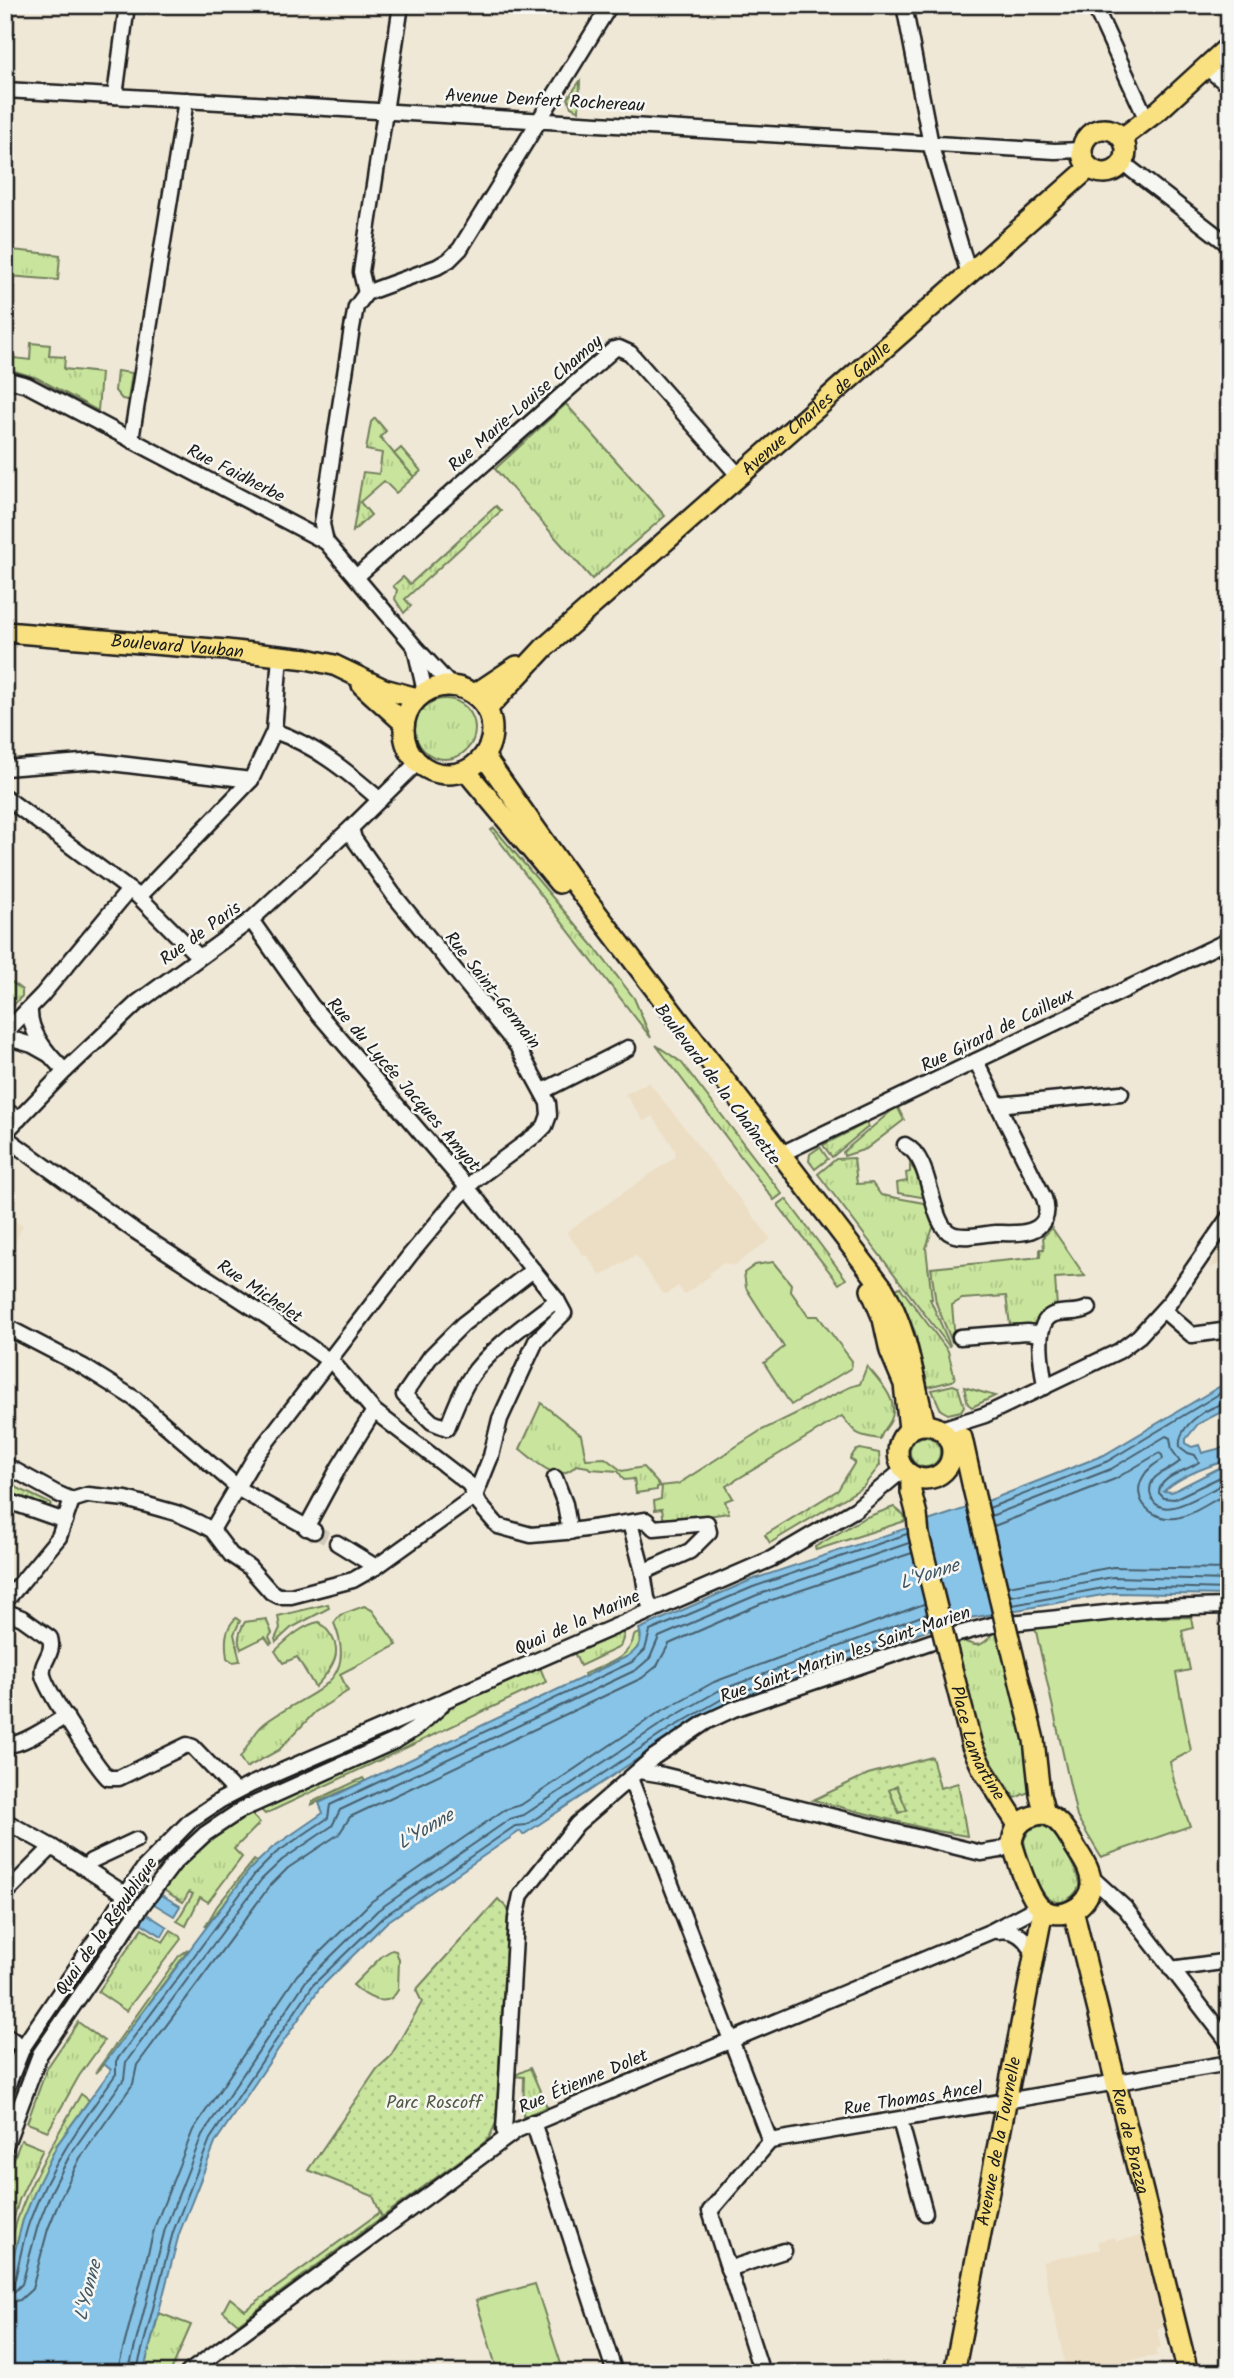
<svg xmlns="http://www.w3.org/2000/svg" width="1234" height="2378" viewBox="0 0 1234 2378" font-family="Kalam,sans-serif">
	<defs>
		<pattern id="grass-tufts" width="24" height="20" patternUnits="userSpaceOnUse" patternTransform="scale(1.75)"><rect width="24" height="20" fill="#c9e59d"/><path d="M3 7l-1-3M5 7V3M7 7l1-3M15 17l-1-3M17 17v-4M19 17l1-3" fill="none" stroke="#acc487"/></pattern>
		<pattern id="park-dots" width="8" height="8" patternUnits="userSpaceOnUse" patternTransform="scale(1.75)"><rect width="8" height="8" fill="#c9e59d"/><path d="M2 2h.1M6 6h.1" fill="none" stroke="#acc487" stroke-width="1.8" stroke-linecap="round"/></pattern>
	</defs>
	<rect width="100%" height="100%" fill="#f0e8d7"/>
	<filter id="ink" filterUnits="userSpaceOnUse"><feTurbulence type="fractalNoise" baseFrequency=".0143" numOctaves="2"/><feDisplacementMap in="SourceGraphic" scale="14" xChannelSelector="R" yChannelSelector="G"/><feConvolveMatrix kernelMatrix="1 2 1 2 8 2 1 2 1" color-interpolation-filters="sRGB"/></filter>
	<g filter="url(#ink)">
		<g fill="#ecdec4">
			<path d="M649 1082 771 1239 734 1266 724 1263 709 1273 710 1276 684 1295 678 1286 667 1294 662 1293 636 1255 601 1276 587 1256 583 1255 566 1232 675 1157V1150L653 1116 644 1122 625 1094Z"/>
			<path d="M5 1214 23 1226 12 1249 5 1246Z"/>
			<path d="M1229 1236V1261L1210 1268 1217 1252Z"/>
			<path d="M1143 2235 1166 2326 1157 2329 1161 2347 1155 2349 1157 2356 1125 2361 1126 2373H1067L1042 2262 1100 2249 1098 2241 1115 2237 1117 2241Z"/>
		</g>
		<g fill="url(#grass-tufts)" stroke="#72805c" stroke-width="2">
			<path d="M12 250 60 255 58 280 9 276Z"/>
			<path d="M31 343 50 345 49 356 65 357 64 369 101 373 98 411 37 378 5 368V357L30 360Z"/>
			<path d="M117 371 132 373 128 400 122 399 115 391Z"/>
			<path d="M566 404 665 516 592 579 495 469Z"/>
			<path d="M375 418 386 431 380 437 414 477 396 493 384 481 360 502 371 515 353 531 363 472 379 474 382 453 366 450 371 422Z"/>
			<path d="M496 506 501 511 405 599 411 606 404 613 395 599 397 590 393 586 403 577 410 584Z"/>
			<circle cx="445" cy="729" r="30"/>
			<path d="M494 828 591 943 634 998 651 1038 491 830Z"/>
			<path d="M656 1045 681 1062 782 1194 774 1200Z"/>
			<path d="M897 1106 904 1120 866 1149 844 1156 843 1152Z"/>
			<path d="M866 1123 868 1127 832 1157 823 1145Z"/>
			<path d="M820 1147 828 1159 815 1169 809 1161 810 1154Z"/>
			<path d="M854 1158 857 1184 872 1183 881 1195 930 1204 935 1222 926 1248 932 1299H930L950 1345 949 1346 818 1174 836 1159Z"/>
			<path d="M910 1164C917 1172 925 1185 924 1196L921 1197 898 1193 897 1183 907 1181 906 1173 910 1172Z"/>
			<path d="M786 1199 846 1279 839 1284 778 1205Z"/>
			<path d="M1052 1228 1085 1276 1055 1278 1057 1308 1037 1324 1010 1325 1006 1296 962 1299 952 1305 955 1340 952 1342 936 1303 931 1268 1040 1257V1249H1044L1043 1237Z"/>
			<path d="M900 1287 948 1351 955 1379 952 1381 928 1387 915 1332 896 1289Z"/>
			<path d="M867 1366C878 1380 900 1400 891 1420 888 1427 882 1431 880 1439 856 1436 856 1434 842 1416L726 1486 733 1498 725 1501 729 1513 664 1522 662 1509 655 1510 654 1501 661 1499 662 1486 657 1487V1490L636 1493 634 1479 624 1480 618 1471 590 1469 588 1467 576 1465C557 1487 534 1459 520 1449L541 1403 581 1435 586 1459 605 1458 622 1471 643 1467 660 1486 678 1484 760 1431 850 1387 860 1384Z"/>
			<path d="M953 1385 958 1387 964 1406 961 1411 948 1414 941 1410 932 1390Z"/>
			<path d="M964 1387 995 1396 972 1407 968 1404Z"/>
			<circle cx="925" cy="1452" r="15"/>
			<path d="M860 1449 879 1453 880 1465 863 1487 770 1543 765 1535 838 1490 855 1462 850 1459 855 1451Z"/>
			<path d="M5 1482 51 1504 49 1507 5 1492Z"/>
			<path d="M894 1507 904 1515 905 1521 816 1550 815 1547 864 1518Z"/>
			<path d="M328 1604 329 1608 291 1628 276 1642 275 1639 280 1628 278 1616Z"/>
			<path d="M364 1606 372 1610 397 1645 340 1674 348 1691 315 1712 279 1750 246 1768 240 1758C248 1747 254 1731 265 1723 304 1692 361 1688 334 1623L340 1615Z"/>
			<path d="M236 1618 240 1621 234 1634 240 1661 233 1662 227 1658C225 1643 224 1629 236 1618Z"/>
			<path d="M266 1619 272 1633 269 1637 272 1643 270 1644 265 1637 241 1649C236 1640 240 1630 245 1622Z"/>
			<path d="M319 1622C347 1646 337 1664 315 1687L297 1657 283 1663 275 1651C288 1639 302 1625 319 1622Z"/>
			<path d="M621 1629 624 1636 620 1647 580 1666 573 1650Z"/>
			<path d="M1001 1630 1022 1724 1031 1788 1029 1792 1015 1798 986 1753 976 1723 956 1640C965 1639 972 1648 981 1644 989 1641 991 1632 1001 1630Z"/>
			<path d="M640 1633C645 1658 603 1668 585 1677L584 1674C604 1665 631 1659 634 1635Z"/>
			<path d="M539 1665 546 1682 265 1814 258 1807 444 1707Z"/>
			<path d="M363 1778 365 1781 311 1805 312 1802Z"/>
			<path d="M249 1812 260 1823 234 1849 242 1857 208 1902 200 1897 186 1926 177 1921 193 1894 189 1892 183 1902 159 1887 189 1852Z"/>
			<path d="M1039 1826C1045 1826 1045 1826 1050 1830 1060 1839 1080 1874 1079 1887 1073 1899 1058 1908 1047 1897 1038 1889 1025 1852 1024 1840L1029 1830Z"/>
			<path d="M254 1860 257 1862 205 1927 217 1906Z"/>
			<path d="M142 1928 163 1942 171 1930 179 1935 181 1939 126 2011 98 1992Z"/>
			<path d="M189 1949 104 2064 95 2073 171 1967 179 1956Z"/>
			<path d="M392 1950 396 1951 399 1960 398 1990C387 2011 365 1996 353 1985L382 1956Z"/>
			<path d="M78 2022 104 2041 79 2076 48 2131 27 2123 47 2068Z"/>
			<path d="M530 2068 547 2107 523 2117 524 2077 513 2076Z"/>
			<path d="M81 2094 89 2100 57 2145 23 2220 5 2289C5 2218 47 2153 81 2094Z"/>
			<path d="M21 2140 43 2149 19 2200 5 2249V2182Z"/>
			<path d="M379 2213 382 2217 238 2324 223 2311 230 2298 245 2310Z"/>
			<path d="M159 2313 191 2325 170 2373H143Z"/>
		</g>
		<g fill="url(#park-dots)" stroke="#72805c" stroke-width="2">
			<path d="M5 977 22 990V996L5 1014Z"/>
			<path d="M932 1757 940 1788 958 1783 967 1836 931 1830 813 1800 868 1774Z"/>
			<path d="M498 1899 508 1909 496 2123 489 2138 481 2145 382 2217 373 2196 308 2170 377 2069 390 2057 422 2002 416 1990Z"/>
		</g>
		<g fill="#c9e59d" stroke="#72805c" stroke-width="2">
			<path d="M580 81 579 111 571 107 568 98Z"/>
			<path d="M401 448 421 471 414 477 394 454Z"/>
			<path d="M773 1262 791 1284 790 1290 808 1316H818L852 1361 851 1368 791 1405 764 1363 784 1347 746 1288 744 1273 755 1265Z"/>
			<path d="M1191 1617 1193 1628 1182 1631 1190 1670 1176 1673 1191 1751 1170 1762 1174 1781 1190 1826 1101 1857 1077 1817 1035 1627 1142 1618Z"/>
			<path d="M897 1786 907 1810 899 1813 889 1790Z"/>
			<path d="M535 2284 564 2373H498L476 2300Z"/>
		</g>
		<g fill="#88c4e7" stroke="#5d8196" stroke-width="2">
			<path d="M1229 1381V1408L1198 1424 1186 1439V1444L1192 1447 1199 1445 1202 1453 1229 1446V1460C1208 1466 1180 1476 1164 1491L1172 1492 1217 1469 1229 1466V1595L1114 1593 953 1621 725 1705 672 1736 523 1835 520 1831 387 1922 319 1989 216 2141 179 2234 143 2373H5V2289L23 2220 37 2186 57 2145 111 2070 104 2064 250 1869 272 1848 323 1813 319 1803 628 1656C639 1649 644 1641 639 1629L751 1580 985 1502 1104 1455Z"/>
			<path d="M160 1894 180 1906 174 1916 154 1904Z"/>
			<path d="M147 1914 167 1927 162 1936 141 1923Z"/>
		</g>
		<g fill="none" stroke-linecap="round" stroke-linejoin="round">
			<g stroke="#475f6d" stroke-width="2">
				<path d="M1229 1403C1210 1405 1177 1425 1180 1447L1188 1453 1195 1455 1199 1462C1187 1471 1159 1476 1159 1493L1164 1498 1174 1499 1229 1473"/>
				<path d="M989 1508 1108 1461 1229 1388"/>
				<path d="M991 1516 1111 1469 1166 1436 1170 1438 1172 1450 1180 1461C1173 1469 1160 1471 1153 1480 1150 1485 1149 1490 1151 1496 1161 1527 1211 1487 1229 1482"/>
				<path d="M994 1526 1115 1479 1159 1453 1162 1455 1163 1459C1155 1464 1147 1469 1143 1477 1130 1499 1152 1521 1175 1518 1193 1516 1212 1500 1229 1493"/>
				<path d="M1008 1586 1113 1567 1229 1569"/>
				<path d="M1011 1596 1113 1577 1229 1580"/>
				<path d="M1013 1605 1114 1586 1229 1589"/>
				<path d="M5 2284 11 2283 15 2279C20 2259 23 2239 30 2220 50 2166 83 2121 116 2074V2061L255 1874 276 1853 328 1818 330 1805 632 1662 645 1650 650 1631 753 1587 907 1534"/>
				<path d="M5 2293 15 2291 22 2284 38 2225 51 2192 71 2153 124 2079 126 2062 261 1880 282 1860 332 1826 340 1810 636 1670 650 1658 659 1637 757 1595 909 1543"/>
				<path d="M5 2303 20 2300 32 2289 48 2229 61 2197 80 2158 133 2084 137 2065 269 1887 288 1868 339 1834 350 1817 642 1678 657 1666 669 1644 760 1604 912 1553"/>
				<path d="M117 2373 155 2226 193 2130 297 1975 372 1901 504 1810 521 1805 658 1713 714 1682 924 1604"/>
				<path d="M128 2373 165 2229 202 2135 306 1981 378 1910 510 1819 524 1815 664 1722 718 1691 927 1614"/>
				<path d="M136 2373 173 2232 210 2139 313 1985 383 1917 515 1826 526 1825 668 1730 722 1699 929 1623"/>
			</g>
			<g stroke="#5d8196" stroke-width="3.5">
				<path d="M445 488 609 343"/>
				<path d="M377 549 437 495"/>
			</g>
			<path stroke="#d0c9bb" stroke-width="14" stroke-dasharray="14 7" stroke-linecap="butt" d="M314 1531 337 1543"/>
			<g stroke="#1c1c1c" stroke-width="19">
				<g id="minor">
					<path d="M904 5 932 150 969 274"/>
					<path d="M1094 5 1147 120"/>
					<path d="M1206 67 1229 86"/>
					<path d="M5 90C355 110 705 128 1055 151L1082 150"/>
					<path d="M115 96 127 5"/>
					<path d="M1123 163 1229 245"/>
					<path d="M366 293 361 272 401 5"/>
					<path d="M5 379 27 385 326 542 415 647 451 686"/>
					<path d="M131 440 186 100"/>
					<path d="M326 542 322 524 352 328 356 307 366 293 437 267 449 260 460 249 610 5"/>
					<path d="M356 577 614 349 619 348 630 353 739 476"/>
					<path d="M415 648 425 692"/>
					<path d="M274 731C315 745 347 771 380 800"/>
					<path d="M5 768 95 761 251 780"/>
					<path d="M5 797 139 897 199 957"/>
					<path d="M139 897 251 780 274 731 280 656"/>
					<path d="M30 1008C28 1032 48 1055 65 1071"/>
					<path d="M5 1033 42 995 129 890"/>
					<path d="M5 1037 32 1045 48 1054"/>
					<path d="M543 1091 628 1048"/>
					<path d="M998 1105 1121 1093"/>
					<path d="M5 1110 19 1119"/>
					<path d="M5 1133 65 1071 137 1003 251 920 351 828 418 762"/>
					<path d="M5 1137 135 1231 269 1318 334 1364 374 1411 469 1484 480 1505 498 1526 531 1535 565 1532 646 1520 654 1528 707 1523 709 1532 690 1551 643 1572"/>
					<path d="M905 1145C934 1159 928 1224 952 1234 964 1239 982 1234 995 1233 1008 1233 1027 1235 1038 1227 1048 1219 1048 1209 1044 1198L976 1061"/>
					<path d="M781 1154 1229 940"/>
					<path d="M533 1270 463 1324 431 1356 404 1395 432 1422 447 1428C454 1411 460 1393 470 1378 488 1350 530 1321 557 1300"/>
					<path d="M1163 1310 1192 1335 1229 1330"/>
					<path d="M5 1326 84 1367 135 1399 242 1491 314 1531"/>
					<path d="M960 1337 1027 1332 1040 1334"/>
					<path d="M1045 1387C1043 1368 1031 1321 1055 1314 1067 1311 1079 1314 1089 1308"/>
					<path d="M941 1429 985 1415 1119 1351 1139 1336 1170 1302 1229 1217"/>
					<path d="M5 1465 56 1493 72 1500"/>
					<path d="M555 1478 565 1504 570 1532"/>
					<path d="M5 1500 65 1521"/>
					<path d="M72 1500 88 1495 126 1499 176 1513 199 1523 212 1530 231 1555 249 1567 271 1592 279 1596H291L353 1580 376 1567 475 1496 491 1456 500 1419 536 1341 564 1313 557 1300 467 1187 311 1005 251 920"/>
					<path d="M630 1523 643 1572 647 1598 652 1611"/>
					<path d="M306 1528 339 1467 374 1411"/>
					<path d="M212 1530 255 1457 410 1255 461 1194 476 1179 537 1134 545 1126 549 1115 548 1103 517 1046 393 894 354 839 351 828"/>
					<path d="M337 1543 376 1567"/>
					<path d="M5 1602 59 1537 72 1500"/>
					<path d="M5 1611 22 1618 50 1638C55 1655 40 1661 43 1675 46 1690 96 1766 108 1778H119L187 1745 193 1747 235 1791"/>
					<path d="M5 1745C22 1746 51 1725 66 1716"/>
					<path d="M639 1771 663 1775 981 1853 1000 1850 1012 1843"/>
					<path d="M630 1778 770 2141"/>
					<path d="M5 1821 52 1847 125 1894"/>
					<path d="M86 1868 91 1861 136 1840"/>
					<path d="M1090 1876 1125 1908 1229 2043"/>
					<path d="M5 1894 52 1847"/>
					<path d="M997 1931C1016 1928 1025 1938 1035 1954"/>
					<path d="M1171 1969 1229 1961"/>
					<path d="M5 2035 23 2047"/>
					<path d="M5 2092 23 2047 144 1868 191 1820 221 1800 252 1784 771 1559 856 1509 904 1469"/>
					<path d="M900 2120 925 2213"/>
					<path d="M533 2122 615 2373"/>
					<path d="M508 2136 504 2130 505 2114 516 1919 521 1895 577 1824 654 1757 706 1722 734 1709 936 1640 992 1625 1153 1608 1229 1606"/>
					<path d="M770 2141 1229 2063"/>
					<path d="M5 2147 40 2054 143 1904 174 1863 205 1834 241 1810 397 1740 415 1729 441 1706"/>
					<path d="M728 2269 784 2251"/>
					<path d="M188 2373 517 2130 992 1931 1039 1906"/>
					<path d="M762 2373 710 2211 770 2141"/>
				</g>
			</g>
			<g stroke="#1c1c1c" stroke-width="24">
				<g id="major">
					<circle cx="1104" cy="151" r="22"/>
					<path d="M1122 138 1159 110 1229 46"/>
					<path id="s1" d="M5 632 226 650 307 659 334 665 384 689 417 698"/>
					<path d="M362 685 404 723"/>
					<circle cx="448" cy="730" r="44"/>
					<path d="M475 694 517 666"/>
					<path id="s2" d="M487 709 544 648 1089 168"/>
					<path d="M484 756 574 883 883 1288C908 1330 913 1378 925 1424"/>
					<path d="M466 771 559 883"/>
					<path d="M871 1290 883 1319 890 1351 904 1384 909 1429"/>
					<circle cx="925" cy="1452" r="27"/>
					<path d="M962 1438 973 1488"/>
					<path d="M911 1476V1492L917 1515"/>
					<path d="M1009 1638 1034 1740 1040 1795 1045 1814C1060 1820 1066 1831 1074 1845 1081 1857 1092 1870 1091 1885 1089 1907 1060 1923 1041 1908 1029 1898 1017 1859 1012 1843 1014 1824 1026 1815 1045 1814"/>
					<path id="s3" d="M949 1657 972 1746 983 1770 1018 1825"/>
					<path id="s4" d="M1073 1910 1188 2373"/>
					<path id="s5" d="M954 2373 1043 1910"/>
				</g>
			</g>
			<use href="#minor" stroke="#f6f6f2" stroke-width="14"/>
			<use href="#major" stroke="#f9e181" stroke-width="19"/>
			<g stroke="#1c1c1c" stroke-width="24" stroke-linecap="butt">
				<g id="major-bridge">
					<path d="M973 1488 1009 1638"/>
					<path d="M917 1515 919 1535 949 1657"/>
				</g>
			</g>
			<use href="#major-bridge" stroke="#f9e181" stroke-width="19"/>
		</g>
	</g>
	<g text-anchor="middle" stroke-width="5" stroke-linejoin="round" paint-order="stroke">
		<g font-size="18" fill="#1c1c1c" stroke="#f6f6f2">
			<text transform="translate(545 100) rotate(3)" y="6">Avenue Denfert Rochereau</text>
			<text transform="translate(525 403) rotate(-41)" y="6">Rue Marie-Louise Chamoy</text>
			<text dy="6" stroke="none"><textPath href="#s2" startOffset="446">Avenue Charles de Gaulle</textPath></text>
			<text transform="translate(236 473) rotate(27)" y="6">Rue Faidherbe</text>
			<text dy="6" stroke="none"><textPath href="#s1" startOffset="173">Boulevard Vauban</textPath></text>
			<text transform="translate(200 933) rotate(-36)" y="6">Rue de Paris</text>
			<text transform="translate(493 990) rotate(52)" y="6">Rue Saint-Germain</text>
			<text transform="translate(997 1030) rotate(-26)" y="6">Rue Girard de Cailleux</text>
			<text transform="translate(404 1084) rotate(49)" y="6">Rue du Lycée Jacques Amyot</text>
			<text transform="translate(718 1084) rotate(53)" y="6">Boulevard de la Chaînette</text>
			<text transform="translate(260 1291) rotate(34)" y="6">Rue Michelet</text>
			<text transform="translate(577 1622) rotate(-24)" y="6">Quai de la Marine</text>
			<text transform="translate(845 1654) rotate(-19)" y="6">Rue Saint-Martin les Saint-Marien</text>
			<text dy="6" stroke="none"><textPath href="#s3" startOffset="91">Place Lamartine</textPath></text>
			<text transform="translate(106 1926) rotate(-55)" y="6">Quai de la République</text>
			<text transform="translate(583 2081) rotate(-23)" y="6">Rue Étienne Dolet</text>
			<text transform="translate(913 2098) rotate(-9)" y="6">Rue Thomas Ancel</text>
			<text dy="6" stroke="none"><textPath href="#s5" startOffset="236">Avenue de la Tournelle</textPath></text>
			<text dy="6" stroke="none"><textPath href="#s4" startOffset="238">Rue de Brazza</textPath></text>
		</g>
		<g font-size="18" fill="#505843" stroke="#f6f6f2">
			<text x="434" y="2108">Parc Roscoff</text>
		</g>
		<g font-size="19" font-style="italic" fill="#425763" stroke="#f6f6f2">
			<text transform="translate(929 1573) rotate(-18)" y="7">L'Yonne</text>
			<text transform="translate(425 1828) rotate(-30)" y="7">L'Yonne</text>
			<text transform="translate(87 2290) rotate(-76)" y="7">L'Yonne</text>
		</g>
	</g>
	<rect width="1234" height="2378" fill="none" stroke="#f6f6f2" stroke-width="28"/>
	<rect x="14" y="14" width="1206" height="2350" fill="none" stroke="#1c1c1c" stroke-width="2.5" filter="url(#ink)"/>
</svg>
